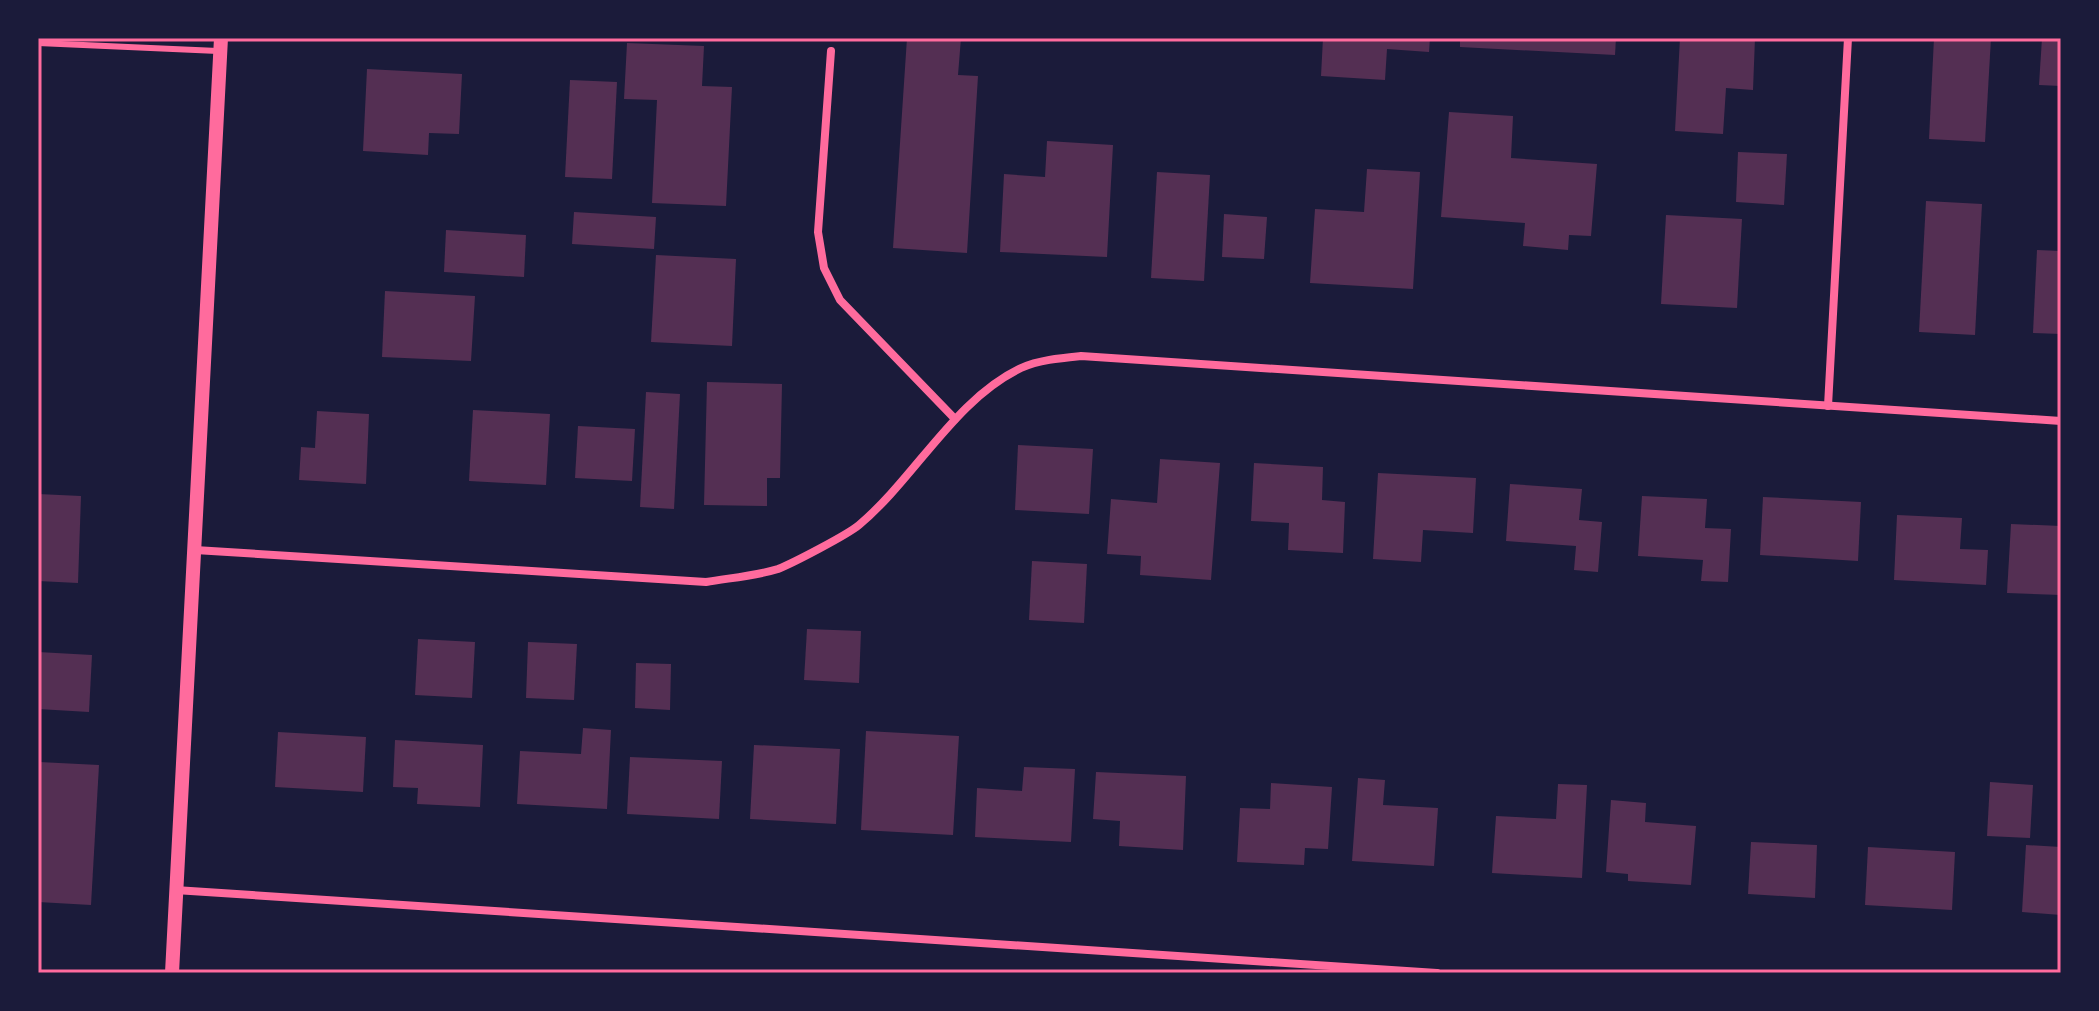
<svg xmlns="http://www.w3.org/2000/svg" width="2099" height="1011" viewBox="0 0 2099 1011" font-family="Commissioner,sans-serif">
	<rect width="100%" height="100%" fill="#1b1b3a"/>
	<g fill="#542f53">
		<path d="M907 38H961L958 75 978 76 967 253 893 248Z"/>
		<path d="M1323 38H1430L1429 52 1387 49 1385 80 1321 76Z"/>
		<path d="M1460 38H1616L1615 55 1460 47Z"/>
		<path d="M1680 38H1755L1753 90 1726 88 1723 134 1675 131Z"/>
		<path d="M1934 38H1991L1985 142 1929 139Z"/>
		<path d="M2042 38H2061V86L2039 85Z"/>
		<path d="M627 43 704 46 702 86 732 87 726 206 652 203 657 100 624 99Z"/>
		<path d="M367 69 462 74 459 134 429 133 428 155 363 151Z"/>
		<path d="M570 80 617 82 612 179 565 177Z"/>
		<path d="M1449 112 1513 116 1511 158 1597 164 1591 236 1569 235 1568 250 1523 246 1525 223 1441 217Z"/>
		<path d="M1047 141 1113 145 1107 257 1000 252 1004 174 1045 177Z"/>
		<path d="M1738 152 1787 154 1784 205 1736 202Z"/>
		<path d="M1367 169 1420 172 1413 289 1310 283 1315 209 1364 212Z"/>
		<path d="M1157 172 1210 175 1204 281 1151 278Z"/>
		<path d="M1926 201 1982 204 1975 335 1919 332Z"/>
		<path d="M574 212 656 217 654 249 572 244Z"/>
		<path d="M1224 214 1267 217 1264 259 1222 257Z"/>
		<path d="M1666 215 1742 219 1737 308 1661 304Z"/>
		<path d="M446 230 526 235 524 277 444 272Z"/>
		<path d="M2037 250 2061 251V334L2033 333Z"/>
		<path d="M656 255 736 259 732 346 651 342Z"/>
		<path d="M385 291 475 296 471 361 382 357Z"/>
		<path d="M707 382 782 384 780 478H767V506L704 505Z"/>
		<path d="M646 392 680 394 674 509 640 507Z"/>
		<path d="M473 410 550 414 546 485 469 481Z"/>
		<path d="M317 411 369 414 366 484 299 480 301 447 315 448Z"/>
		<path d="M578 426 635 429 632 481 575 478Z"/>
		<path d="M1018 445 1093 449 1089 514 1015 510Z"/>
		<path d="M1160 459 1220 463 1211 580 1140 575 1141 556 1107 554 1111 499 1157 503Z"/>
		<path d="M1254 463 1323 467 1322 500 1345 502 1343 553 1288 550 1289 523 1251 521Z"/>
		<path d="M1378 473 1476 478 1473 533 1423 530 1421 562 1373 559Z"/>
		<path d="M1510 484 1582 489 1579 520 1602 522 1598 572 1574 570 1576 546 1506 541Z"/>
		<path d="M38 494 81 496 78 583 38 581Z"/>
		<path d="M1642 496 1707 499 1705 528 1731 529 1728 582 1701 581 1703 560 1638 556Z"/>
		<path d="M1763 497 1861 502 1858 561 1760 555Z"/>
		<path d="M1897 515 1962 518 1960 549 1988 550 1986 585 1894 580Z"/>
		<path d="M2011 524 2061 526V595L2007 593Z"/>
		<path d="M1032 561 1087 564 1084 623 1029 620Z"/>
		<path d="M807 629 861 631 859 683 804 680Z"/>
		<path d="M418 639 475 642 472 698 415 695Z"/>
		<path d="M528 642 577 644 574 700 526 698Z"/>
		<path d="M38 652 92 655 89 712 38 709Z"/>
		<path d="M636 663 671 664 670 710 635 708Z"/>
		<path d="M583 728 611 730 607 809 517 804 520 751 581 754Z"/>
		<path d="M866 731 959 736 953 835 861 830Z"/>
		<path d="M278 732 366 737 363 792 275 787Z"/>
		<path d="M395 740 483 745 480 807 417 804 418 788 393 787Z"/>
		<path d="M754 745 840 749 836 824 750 819Z"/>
		<path d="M630 757 722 761 719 819 627 814Z"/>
		<path d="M39 762 99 765 91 905 38 902Z"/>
		<path d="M1024 767 1075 769 1071 842 975 837 977 788 1022 791Z"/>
		<path d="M1096 772 1186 776 1183 850 1119 846 1120 821 1093 819Z"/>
		<path d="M1358 778 1385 780 1383 805 1438 808 1434 866 1352 861Z"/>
		<path d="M1990 782 2033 785 2030 838 1987 836Z"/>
		<path d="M1271 783 1332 787 1328 849 1305 848 1304 865 1237 862 1240 808 1270 809Z"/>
		<path d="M1558 784 1587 785 1582 878 1492 873 1496 816 1556 819Z"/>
		<path d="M1611 800 1646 803 1645 822 1696 826 1691 885 1628 881V874L1606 872Z"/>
		<path d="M1751 842 1817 845 1815 898 1748 894Z"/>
		<path d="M2026 845 2061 847V915L2022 912Z"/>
		<path d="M1868 847 1955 852 1952 910 1865 905Z"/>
	</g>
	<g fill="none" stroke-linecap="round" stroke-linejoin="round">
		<path stroke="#ff6b9d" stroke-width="6" d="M38 43 218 51"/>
		<g stroke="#ff6b9d" stroke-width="8">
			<path d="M831 51 818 232 824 268 840 300 955 419"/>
			<path d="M1828 406 1848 38"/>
			<path d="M195 550 706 582C729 578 756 576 778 569 793 563 847 535 859 525 915 478 955 399 1021 368 1039 360 1061 358 1081 356L2061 421"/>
			<path d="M175 890 1437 973"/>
		</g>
		<path stroke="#ff6b9d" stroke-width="14" d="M172 973 221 38"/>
	</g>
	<rect width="2099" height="1011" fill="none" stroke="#1b1b3a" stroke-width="80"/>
	<rect x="40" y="40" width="2019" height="931" fill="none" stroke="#ff6b9d" stroke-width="3"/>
</svg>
